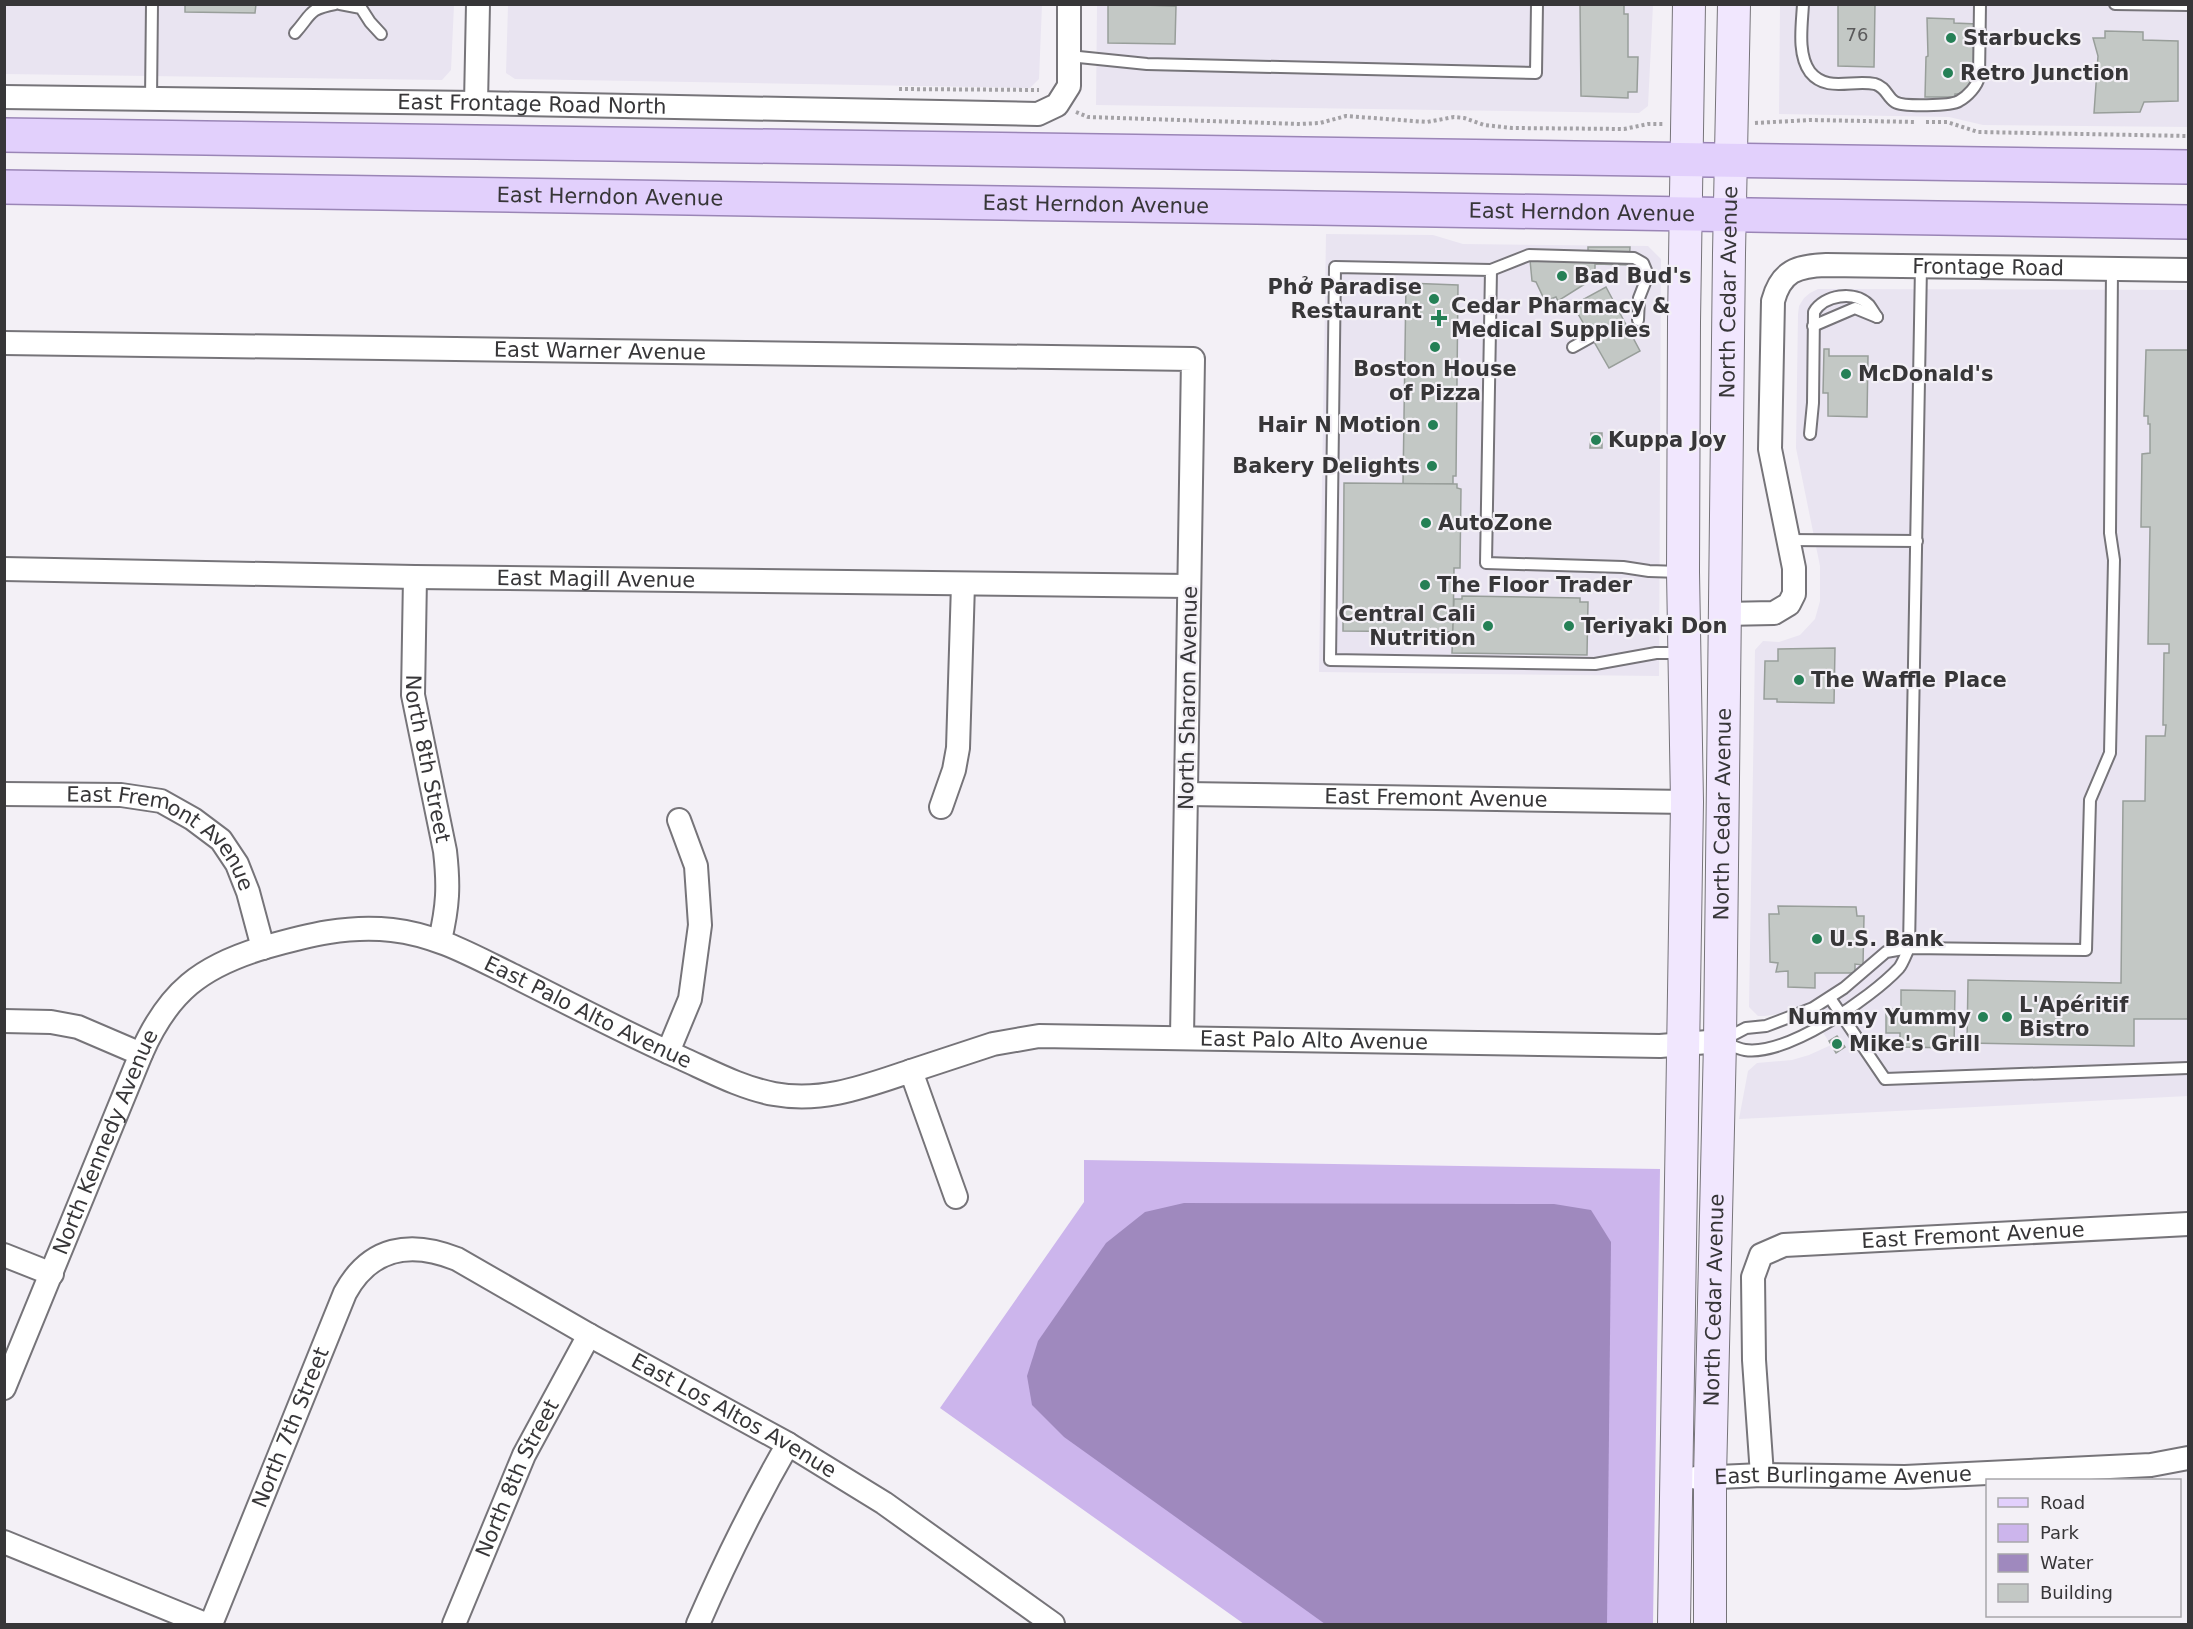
<svg xmlns="http://www.w3.org/2000/svg" width="2193" height="1629" viewBox="0 0 2193 1629" font-family="'DejaVu Sans',sans-serif">
	<rect width="100%" height="100%" fill="#f3f0f6"/>
	<g fill="#e9e4f1">
		<path d="M5 5H454L451 70 442 80 5 74Z"/>
		<path d="M508 5H1042L1039 79 1030 88 515 79 506 73Z"/>
		<path d="M1097 5H1653L1648 106 1639 113 1096 105Z"/>
		<path d="M1780 5H2188V127L1983 125 1949 117 1779 114Z"/>
		<path d="M1326 234 1433 235 1463 244 1648 246 1661 259 1659 676 1319 672Z"/>
		<path d="M1818 289 2188 290V1096L1739 1119 1748 1071 1757 1063 1792 1060 1809 1055 1831 1045 1806 1006 1786 1013 1765 1016H1758L1749 1007 1755 650 1763 641 1779 642 1800 635 1815 619 1820 601V566L1796 448 1798 314 1799 306 1804 298 1810 293Z"/>
	</g>
	<path fill="#ccb5ec" d="M1084 1160 1660 1169 1653 1624H1244L940 1408 1084 1202Z"/>
	<path fill="#9f89be" d="M1184 1203 1554 1204 1591 1210 1611 1242 1607 1624H1325L1064 1437 1032 1405 1027 1376 1038 1341 1106 1243 1145 1212Z"/>
	<g fill="#c3c8c5" stroke="#989e9a" stroke-width="1.5">
		<path d="M185 4H256L255 13 185 12Z"/>
		<path d="M1108 4 1176 6 1175 44 1108 43Z"/>
		<path d="M1580 4H1624V14H1628V57H1638L1637 92H1628V98L1581 96Z"/>
		<path d="M1838 4H1875L1874 67 1838 66Z"/>
		<path d="M1927 18 1954 19V23L1977 24 1976 80 1962 94H1955V97H1925L1926 57 1928 56Z"/>
		<path d="M2105 31 2143 32V40L2178 41V101L2144 102 2140 112 2094 113 2098 56 2093 38H2105Z"/>
		<path d="M1588 247H1630L1629 265 1595 264V270L1594 271 1597 274 1588 278V282L1558 301 1556 297 1545 301 1536 282 1532 281 1530 260 1588 259Z"/>
		<path d="M1406 283 1458 285 1456 476H1453V484H1403Z"/>
		<path d="M1606 287 1640 351 1609 368 1573 305Z"/>
		<path d="M1824 349H1829V356H1868L1867 417 1828 416V393H1823Z"/>
		<path d="M2146 350H2188V1019H2134V1046L1967 1043 1968 980 2121 983 2123 801H2145L2146 736H2165L2166 725H2163L2164 653H2169V644H2148L2150 527H2141L2142 454 2150 453V424H2148V416H2144Z"/>
		<path d="M1591 433H1602V448H1590Z"/>
		<path d="M1344 483 1457 484V488L1461 489 1460 568H1454L1453 632 1343 631Z"/>
		<path d="M1462 596 1580 598V602H1588L1587 655 1452 653 1454 599H1462Z"/>
		<path d="M1835 648 1834 703 1777 702V699H1764L1765 661H1778V649Z"/>
		<path d="M1778 906 1856 907 1857 916H1864L1863 965 1855 964V973H1815V988L1788 987V971L1776 972 1778 963 1770 962 1769 914H1779Z"/>
		<path d="M1901 990 1955 991 1954 1048 1900 1047V1033H1886V1009L1901 1010Z"/>
		<path d="M1837 1036 1845 1047 1836 1053 1829 1041Z"/>
	</g>
	<g fill="none" stroke-linecap="round" stroke-linejoin="round">
		<g stroke="#767479" stroke-width="14">
			<g id="service">
				<path d="M340 4 361 8 370 22 381 34"/>
				<path d="M1803 4C1802 25 1797 54 1810 72 1827 93 1852 79 1875 84 1886 87 1887 97 1895 102 1903 107 1951 106 1959 101 1968 96 1977 86 1979 77L1980 4"/>
				<path d="M2115 4 2188 5"/>
				<path d="M295 33C312 14 308 9 335 4"/>
				<path d="M1069 56 1147 64 1536 73 1537 4"/>
				<path d="M151 99 152 4"/>
				<path d="M1491 270 1529 255 1634 258 1643 263 1648 275 1639 298 1638 320"/>
				<path d="M1813 326 1855 308 1877 317"/>
				<path d="M1573 347 1591 337"/>
				<path d="M1810 434 1813 403 1814 312C1824 295 1854 290 1869 305 1872 309 1874 313 1877 317"/>
				<path d="M1788 540 1917 541"/>
				<path d="M1680 572 1649 571 1623 567 1486 563 1491 270 1335 267 1330 660 1595 664 1656 653H1681"/>
				<path d="M1830 998 1885 1079 2188 1068"/>
				<path d="M1723 1040 1746 1028 1766 1026 1813 1008 1844 988 1886 952 1909 948 2086 950 2090 800 2110 753 2114 560 2110 533 2112 269"/>
				<path d="M1723 1042C1730 1045 1738 1049 1745 1050 1787 1056 1871 998 1899 968 1903 963 1906 954 1909 948L1921 266"/>
			</g>
		</g>
		<g stroke="#767479" stroke-width="26">
			<g id="minor">
				<path id="s1" d="M4 97 476 103 1038 114 1057 105 1069 86V4"/>
				<path d="M476 103 478 4"/>
				<path id="s2" d="M4 343 1193 359 1182 1037"/>
				<path id="s3" d="M4 569 415 577 1189 586"/>
				<path id="s4" d="M415 577 413 695 445 851C449 886 448 906 440 940"/>
				<path id="s5" d="M1723 614 1774 613 1789 604 1794 594V568L1770 449 1773 301C1781 271 1797 266 1826 265L2188 270"/>
				<path id="s6" d="M4 794 121 795 161 801 193 819 221 840 237 864 248 892 263 948"/>
				<path id="s7" d="M1186 794 1687 802"/>
				<path d="M941 807 954 770 958 748 963 584"/>
				<path d="M4 1021 51 1022 78 1027 141 1054"/>
				<path d="M668 1052 690 999 700 925 696 866 679 820"/>
				<path id="s8" d="M911 1071 993 1044 1039 1036 1660 1046 1720 1041"/>
				<path d="M4 1255 52 1274"/>
				<path id="s9" d="M4 1388 141 1054C168 992 201 966 266 947 308 935 348 925 392 930 437 935 473 956 514 976 570 1004 625 1033 681 1058 712 1072 742 1088 774 1094 823 1103 866 1086 911 1071L956 1197"/>
				<path id="s10" d="M1762 1475 1754 1360 1753 1277 1761 1255 1784 1245 2188 1224"/>
				<path id="s11" d="M1696 1478 1762 1475 1905 1477 2151 1465 2188 1458"/>
				<path d="M4 1542 205 1624"/>
				<path id="s12" d="M211 1624 345 1293C370 1247 410 1240 457 1259L589 1335 788 1444 884 1503 1053 1624"/>
				<path id="s13" d="M454 1624 524 1455 589 1335"/>
				<path d="M698 1624C725 1562 754 1503 788 1444"/>
			</g>
		</g>
		<g stroke="#767479" stroke-width="34">
			<g id="secondary">
				<path d="M1674 1624 1687 802 1683 572 1684 322 1689 4"/>
				<path id="s14" d="M1710 1624V1478L1720 1041 1729 253 1734 4"/>
			</g>
		</g>
		<g stroke="#9a85b6" stroke-width="36">
			<g id="primary">
				<path d="M4 135 2188 167"/>
				<path id="s15" d="M4 187 2188 222"/>
			</g>
		</g>
		<g stroke="#a4a2a6" stroke-width="4" stroke-dasharray="3 3" stroke-linecap="butt">
			<path d="M899 89 1039 90"/>
			<path d="M1076 112 1088 117 1300 124 1320 123 1346 116 1427 122 1454 117 1464 118 1484 125 1512 128 1624 129 1648 124H1664"/>
			<path d="M1926 122H1947L1978 132 2188 136"/>
			<path d="M1755 123 1811 120 1916 122"/>
		</g>
		<use href="#service" stroke="#fff" stroke-width="10"/>
		<use href="#minor" stroke="#fff" stroke-width="22"/>
		<use href="#secondary" stroke="#f1e7fe" stroke-width="32"/>
		<use href="#primary" stroke="#e2d0fc" stroke-width="33"/>
	</g>
	<g fill="#258056" stroke="#f3f0f6" stroke-width="2">
		<circle cx="1951" cy="38" r="6"/>
		<circle cx="1948" cy="73" r="6"/>
		<circle cx="1562" cy="276" r="6"/>
		<circle cx="1434" cy="299" r="6"/>
		<path d="M1436 309h6v6h6v6h-6v6h-6v-6h-6v-6h6z"/>
		<circle cx="1435" cy="347" r="6"/>
		<circle cx="1846" cy="374" r="6"/>
		<circle cx="1433" cy="425" r="6"/>
		<circle cx="1596" cy="440" r="6"/>
		<circle cx="1432" cy="466" r="6"/>
		<circle cx="1426" cy="523" r="6"/>
		<circle cx="1425" cy="585" r="6"/>
		<circle cx="1488" cy="626" r="6"/>
		<circle cx="1569" cy="626" r="6"/>
		<circle cx="1799" cy="680" r="6"/>
		<circle cx="1817" cy="939" r="6"/>
		<circle cx="1983" cy="1017" r="6"/>
		<circle cx="2007" cy="1017" r="6"/>
		<circle cx="1837" cy="1044" r="6"/>
	</g>
	<g text-anchor="middle" stroke-width="4.5" stroke-linejoin="round" paint-order="stroke">
		<g font-size="18" fill="#5a5a5b">
			<text x="1857" y="41">76</text>
		</g>
		<g font-size="21" font-weight="bold" fill="#373638" stroke="#f3f0f6" text-anchor="start">
			<text x="1963" y="45">Starbucks</text>
			<text x="1960" y="80">Retro Junction</text>
			<text x="1574" y="283">Bad Bud's</text>
			<text x="1422" y="294" text-anchor="end">Phở Paradise<tspan x="1422" dy="24">Restaurant</tspan></text>
			<text x="1451" y="313">Cedar Pharmacy &amp;<tspan x="1451" dy="24">Medical Supplies</tspan></text>
			<text x="1435" y="376" text-anchor="middle">Boston House<tspan x="1435" dy="24">of Pizza</tspan></text>
			<text x="1858" y="381">McDonald's</text>
			<text x="1421" y="432" text-anchor="end">Hair N Motion</text>
			<text x="1608" y="447">Kuppa Joy</text>
			<text x="1420" y="473" text-anchor="end">Bakery Delights</text>
			<text x="1438" y="530">AutoZone</text>
			<text x="1437" y="592">The Floor Trader</text>
			<text x="1476" y="621" text-anchor="end">Central Cali<tspan x="1476" dy="24">Nutrition</tspan></text>
			<text x="1581" y="633">Teriyaki Don</text>
			<text x="1811" y="687">The Waffle Place</text>
			<text x="1829" y="946">U.S. Bank</text>
			<text x="2019" y="1012">L'Apéritif<tspan x="2019" dy="24">Bistro</tspan></text>
			<text x="1971" y="1024" text-anchor="end">Nummy Yummy</text>
			<text x="1849" y="1051">Mike's Grill</text>
		</g>
		<g font-size="21" fill="#373638" stroke="#f3f0f6">
			<text dy="7" stroke="none"><textPath href="#s1" startOffset="528">East Frontage Road North</textPath></text>
			<text dy="7" stroke="none"><textPath href="#s15" startOffset="606">East Herndon Avenue</textPath></text>
			<text dy="7" stroke="none"><textPath href="#s15" startOffset="1092">East Herndon Avenue</textPath></text>
			<text dy="7" stroke="none"><textPath href="#s15" startOffset="1578">East Herndon Avenue</textPath></text>
			<text dy="7" stroke="none"><textPath href="#s5" startOffset="608">Frontage Road</textPath></text>
			<text dy="7" stroke="none"><textPath href="#s14" startOffset="1332">North Cedar Avenue</textPath></text>
			<text dy="7" stroke="none"><textPath href="#s2" startOffset="596">East Warner Avenue</textPath></text>
			<text dy="7" stroke="none"><textPath href="#s3" startOffset="592">East Magill Avenue</textPath></text>
			<text transform="translate(1188 698) rotate(-89)" y="7">North Sharon Avenue</text>
			<text dy="7" stroke="none"><textPath href="#s4" startOffset="183">North 8th Street</textPath></text>
			<text dy="7" stroke="none"><textPath href="#s7" startOffset="250">East Fremont Avenue</textPath></text>
			<text dy="7" stroke="none"><textPath href="#s14" startOffset="810">North Cedar Avenue</textPath></text>
			<text dy="7" stroke="none"><textPath href="#s6" startOffset="174">East Fremont Avenue</textPath></text>
			<text dy="7" stroke="none"><textPath href="#s9" startOffset="874">East Palo Alto Avenue</textPath></text>
			<text dy="7" stroke="none"><textPath href="#s8" startOffset="408">East Palo Alto Avenue</textPath></text>
			<text dy="7" stroke="none"><textPath href="#s9" startOffset="266">North Kennedy Avenue</textPath></text>
			<text dy="7" stroke="none"><textPath href="#s10" startOffset="436">East Fremont Avenue</textPath></text>
			<text dy="7" stroke="none"><textPath href="#s14" startOffset="324">North Cedar Avenue</textPath></text>
			<text dy="7" stroke="none"><textPath href="#s12" startOffset="806">East Los Altos Avenue</textPath></text>
			<text dy="7" stroke="none"><textPath href="#s12" startOffset="212">North 7th Street</textPath></text>
			<text dy="7" stroke="none"><textPath href="#s11" startOffset="147">East Burlingame Avenue</textPath></text>
			<text dy="7" stroke="none"><textPath href="#s13" startOffset="159">North 8th Street</textPath></text>
		</g>
	</g>
	<rect width="2193" height="1629" fill="none" stroke="#373638" stroke-width="12"/>
	<rect x="1986" y="1479" width="195" height="138" fill="#f3f0f6" stroke="#a8a6aa" stroke-width="1.5"/>
	<rect x="1998" y="1498" width="30" height="9" fill="#e2d0fc" stroke="#a8a6aa" stroke-width="1.5"/>
	<text x="2040" y="1509" font-size="18" fill="#373638">Road</text>
	<rect x="1998" y="1524" width="30" height="18" fill="#ccb5ec" stroke="#a8a6aa" stroke-width="1.5"/>
	<text x="2040" y="1539" font-size="18" fill="#373638">Park</text>
	<rect x="1998" y="1554" width="30" height="18" fill="#9f89be" stroke="#a8a6aa" stroke-width="1.5"/>
	<text x="2040" y="1569" font-size="18" fill="#373638">Water</text>
	<rect x="1998" y="1584" width="30" height="18" fill="#c3c8c5" stroke="#a8a6aa" stroke-width="1.5"/>
	<text x="2040" y="1599" font-size="18" fill="#373638">Building</text>
</svg>
